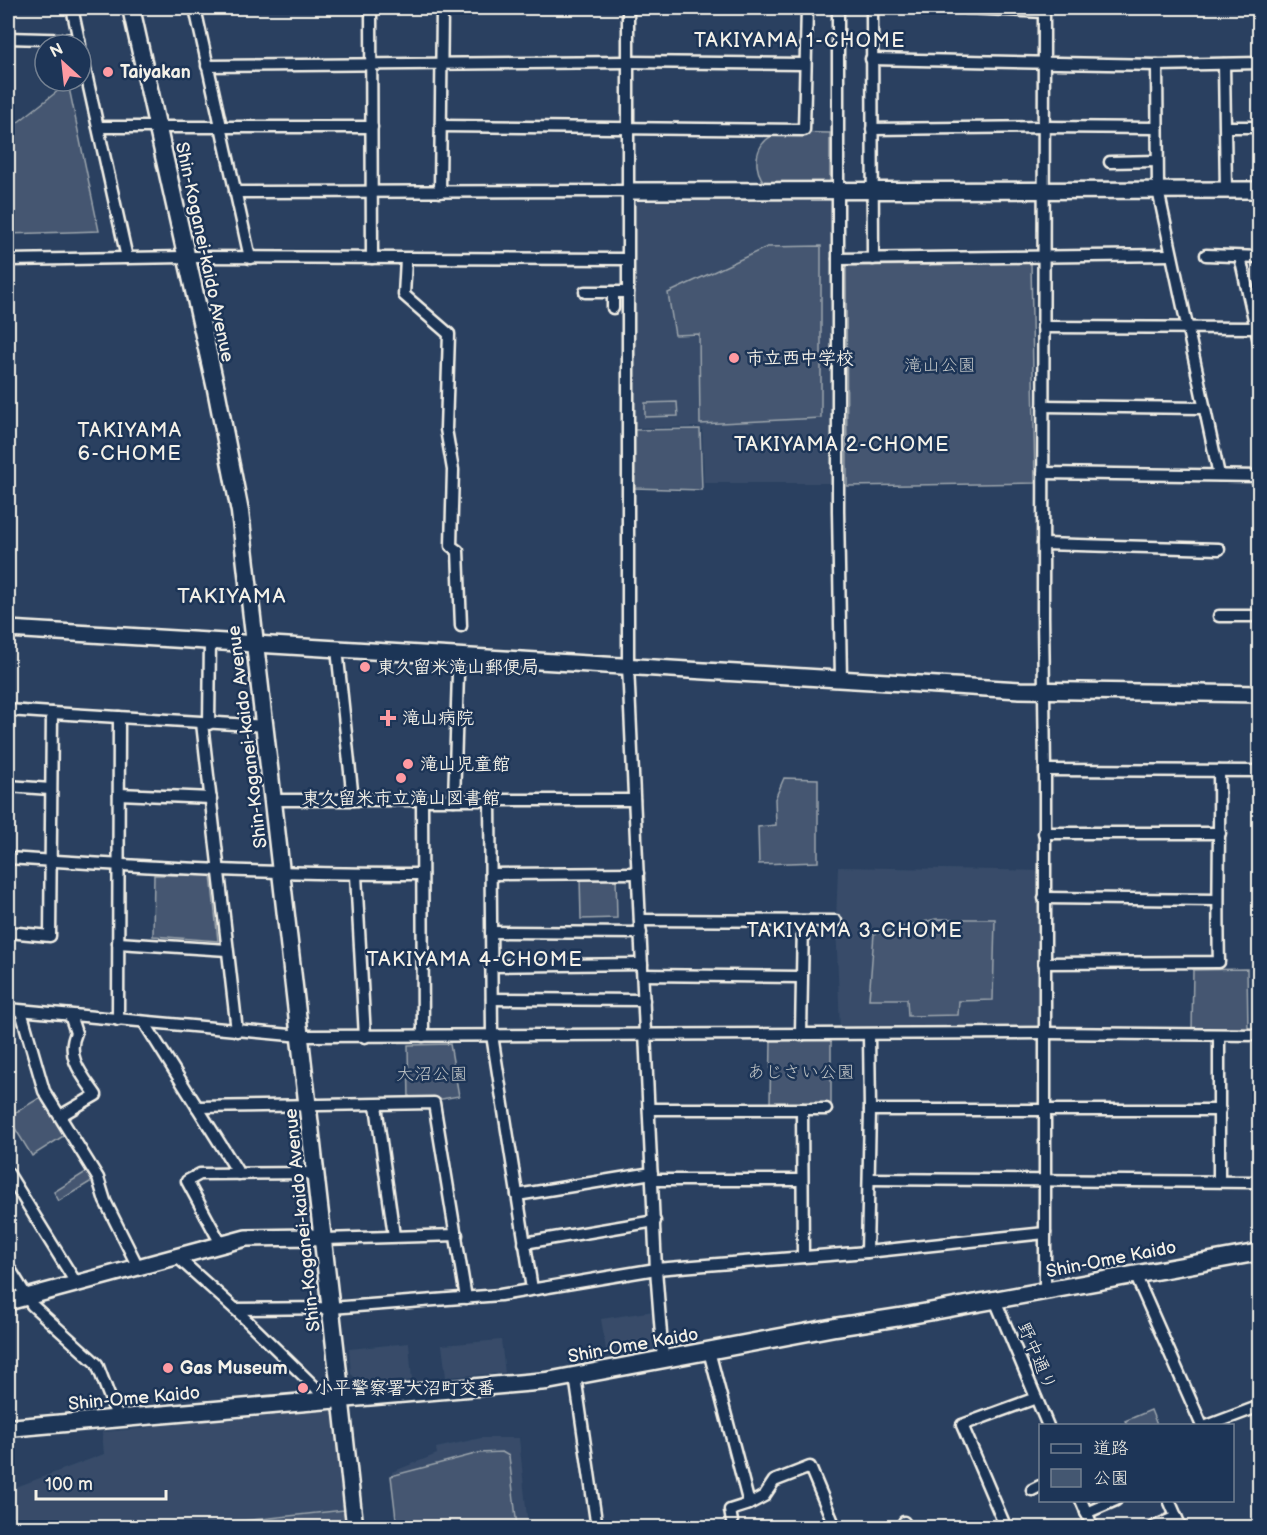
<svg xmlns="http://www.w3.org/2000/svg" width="1267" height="1535" viewBox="0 0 1267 1535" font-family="'Balsamiq Sans','Klee One',sans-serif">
	<rect width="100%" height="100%" fill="#2a4060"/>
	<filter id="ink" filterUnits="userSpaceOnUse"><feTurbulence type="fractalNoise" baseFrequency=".0167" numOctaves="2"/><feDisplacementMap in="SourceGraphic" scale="12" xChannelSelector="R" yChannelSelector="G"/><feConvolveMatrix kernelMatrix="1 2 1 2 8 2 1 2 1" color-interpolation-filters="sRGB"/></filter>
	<g filter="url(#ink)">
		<g fill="#374c69">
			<path d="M630 198 836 199 835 483H704L702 427 633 428Z"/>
			<path d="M838 867 1045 871 1044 1033 840 1030 836 921Z"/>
			<path d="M654 1311 653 1348 607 1356 601 1319Z"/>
			<path d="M501 1340 505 1373 446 1377 442 1345Z"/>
			<path d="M409 1343 412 1380 364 1385 351 1374 349 1349Z"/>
			<path d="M341 1399 355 1527H346L344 1510 187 1528 23 1527 21 1523 8 1512V1490L104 1454 102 1432 148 1428 147 1416Z"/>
			<path d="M481 1438H519L528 1527H397L392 1472 437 1454 436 1448Z"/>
		</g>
		<g fill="#445771" stroke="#9ca4ac" stroke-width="1.5">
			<path d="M68 83 99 231 8 234V130Z"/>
			<path d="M778 132 830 133V188C819 188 782 192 773 188 754 180 752 153 766 140 770 137 774 134 778 132Z"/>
			<path d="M821 246V418L700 424 699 334 675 335 668 293 767 247Z"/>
			<path d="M930 262 1031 263 1035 483 847 486 846 266 930 265Z"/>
			<path d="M677 402 678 416 645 417V403Z"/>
			<path d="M700 429 702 490 634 488 632 430Z"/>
			<path d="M784 778 818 779V862L759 864 758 827 776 825 775 799Z"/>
			<path d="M154 875H211L218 941 153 936Z"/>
			<path d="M580 877H616L617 918 581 919Z"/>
			<path d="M936 919H995L993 1000 959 1001 958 1015 908 1016 907 999H869L874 934Z"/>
			<path d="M1247 969 1248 1031H1192L1193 970Z"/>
			<path d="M771 1040H831V1105H770Z"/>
			<path d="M450 1044 459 1096 436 1100H409L408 1045Z"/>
			<path d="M41 1097 65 1135 32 1156 8 1117Z"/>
			<path d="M89 1170 95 1179 59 1201 54 1192Z"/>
			<path d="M1151 1410 1157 1425H1127L1125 1421Z"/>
			<path d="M502 1452 509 1456 517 1527H397L391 1476 479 1453Z"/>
			<path d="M344 1510 346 1527H187Z"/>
		</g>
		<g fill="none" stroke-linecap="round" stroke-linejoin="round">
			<g stroke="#f4f1e8" stroke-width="15">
				<g id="street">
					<path d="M72 8 80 45"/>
					<path d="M195 8 250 258"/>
					<path d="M371 8 372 258"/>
					<path d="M628 8V666L656 1269 663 1360"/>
					<path d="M838 8V511L841 679"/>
					<path d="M872 8 873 259"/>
					<path d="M966 8 1044 12"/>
					<path d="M1044 8 1043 616 1045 770V1291"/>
					<path d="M8 38 79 40"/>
					<path d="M81 51 127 258"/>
					<path d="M871 59 1157 65 1260 63"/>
					<path d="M1224 64 1226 190"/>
					<path d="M1157 65 1158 190 1219 475"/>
					<path d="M207 66 628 62 805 64"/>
					<path d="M441 126 804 130 807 8"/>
					<path d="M98 127H372"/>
					<path d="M1226 127H1260"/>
					<path d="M872 129 1044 127 1156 128"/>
					<path d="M1110 162 1157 161"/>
					<path d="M235 192 628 191"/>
					<path d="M440 192 442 8"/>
					<path d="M1206 255 1260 257"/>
					<path d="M1240 257 1260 346"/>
					<path d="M406 259 404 295 449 334 446 429 453 470 451 546 458 551 461 626"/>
					<path d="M838 259 1171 255"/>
					<path d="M8 260 185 257 627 259"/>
					<path d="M585 292H628"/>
					<path d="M613 292V308"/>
					<path d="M1043 327 1260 328"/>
					<path d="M1043 406 1204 408"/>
					<path d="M1043 473 1260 476"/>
					<path d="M1043 544 1219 549"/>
					<path d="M1219 616H1260"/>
					<path d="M337 649 353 800"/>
					<path d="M8 710 52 713 50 936 8 932"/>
					<path d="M52 713 266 726"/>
					<path d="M202 723 237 1031"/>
					<path d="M209 724 210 641"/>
					<path d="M1045 770 1260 771"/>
					<path d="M8 786 50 789"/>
					<path d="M119 794 211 798"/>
					<path d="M274 800H634"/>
					<path d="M422 800 423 1036"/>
					<path d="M454 800 458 674"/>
					<path d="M490 800 492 1035 532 1289"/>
					<path d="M1044 833H1220"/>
					<path d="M8 858C146 867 284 875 422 874"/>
					<path d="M491 874 638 873"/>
					<path d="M356 875 365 1037"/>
					<path d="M1044 898 1217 900"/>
					<path d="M640 920 836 921"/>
					<path d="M491 932 641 933"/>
					<path d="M118 943 227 950"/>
					<path d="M1044 963 1219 962C1217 898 1220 834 1219 771"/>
					<path d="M491 966 642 964"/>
					<path d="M643 975 801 977"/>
					<path d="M492 999 644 1000"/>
					<path d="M8 1009 301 1036 1044 1033 1260 1035"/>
					<path d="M21 1011 44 1091 98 1178 105 1201 138 1267"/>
					<path d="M118 1020 119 717"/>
					<path d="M144 1022 239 1174"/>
					<path d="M801 1035 803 922"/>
					<path d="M1219 1036V1180"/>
					<path d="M376 1105 394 1236"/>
					<path d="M197 1107 434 1103 466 1298"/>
					<path d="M650 1109H826"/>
					<path d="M802 1109 803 1257"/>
					<path d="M870 1110H1220"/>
					<path d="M60 1116 96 1095C83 1076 65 1057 76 1033L70 1015"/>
					<path d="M8 1173 76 1283"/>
					<path d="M869 1179 1251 1182 1260 1180"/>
					<path d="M653 1180H802"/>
					<path d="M517 1195 652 1173"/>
					<path d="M324 1239 457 1235"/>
					<path d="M524 1243 655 1221"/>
					<path d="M221 1244 187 1181 200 1174 317 1173"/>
					<path d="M867 1252 870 1110 869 1035"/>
					<path d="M176 1256 235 1309 316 1388 326 1401"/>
					<path d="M8 1266 32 1305 97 1364 118 1419"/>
					<path d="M1135 1274 1202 1426"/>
					<path d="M995 1300 1048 1426"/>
					<path d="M235 1309 331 1308 500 1295 656 1269 867 1252 1045 1233"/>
					<path d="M709 1351 749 1504 730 1510 733 1528"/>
					<path d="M575 1376 597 1528"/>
					<path d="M1207 1426 1260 1406"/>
					<path d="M1032 1490 1040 1486"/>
					<path d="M1081 1500 1093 1528"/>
					<path d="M1169 1500 1181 1528"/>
					<path d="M749 1504 764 1496 774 1481 810 1467 835 1527"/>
					<path d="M1086 1513 1116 1500"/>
					<path d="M904 1522 907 1528"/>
					<path d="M1006 1528 962 1425 1036 1398"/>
					<path d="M1151 1528 1176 1517"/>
				</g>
			</g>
			<g stroke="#f4f1e8" stroke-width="20">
				<g id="secondary">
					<path d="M628 191 1260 190"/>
					<path d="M8 629 1020 690 1260 694"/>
					<path d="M8 1302 246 1238 311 1237 324 1239"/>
					<path d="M341 1399 355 1528"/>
				</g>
			</g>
			<g stroke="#f4f1e8" stroke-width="21">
				<g id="primary">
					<path d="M131 8 216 389 240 512 341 1399"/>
					<path d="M8 1428 547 1381 835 1327 900 1317 1260 1252"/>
				</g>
			</g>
			<use href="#street" stroke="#1d3557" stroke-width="10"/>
			<use href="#secondary" stroke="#1d3557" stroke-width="15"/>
			<use href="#primary" stroke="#1d3557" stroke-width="16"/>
		</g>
	</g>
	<g fill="#ff9aa2" stroke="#1d3557" stroke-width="2">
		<circle cx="108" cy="72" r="6"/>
		<circle cx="734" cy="358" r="6"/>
		<circle cx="365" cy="667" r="6"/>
		<path d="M385 709h6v6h6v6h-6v6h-6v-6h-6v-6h6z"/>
		<circle cx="408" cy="764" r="6"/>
		<circle cx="401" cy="778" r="6"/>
		<circle cx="168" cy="1368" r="6"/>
		<circle cx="303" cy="1388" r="6"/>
	</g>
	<g text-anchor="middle" stroke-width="5" stroke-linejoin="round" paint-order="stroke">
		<g font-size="18" font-weight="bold" fill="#f4f1e8" stroke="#1d3557" text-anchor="start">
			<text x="120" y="78">Taiyakan</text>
			<text x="746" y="364">市立西中学校</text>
			<text x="377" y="673">東久留米滝山郵便局</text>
			<text x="402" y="724">滝山病院</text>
			<text x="420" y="770">滝山児童館</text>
			<text x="401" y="804" text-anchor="middle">東久留米市立滝山図書館</text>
			<text x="180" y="1374">Gas Museum</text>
			<text x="315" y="1394">小平警察署大沼町交番</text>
		</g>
		<g font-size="18" fill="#f4f1e8" stroke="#1d3557">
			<text transform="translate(205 252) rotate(78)" y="6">Shin-Koganei-kaido Avenue</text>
			<text transform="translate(247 737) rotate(-97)" y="6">Shin-Koganei-kaido Avenue</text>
			<text transform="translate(302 1220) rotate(-96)" y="6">Shin-Koganei-kaido Avenue</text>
			<text transform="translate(1111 1259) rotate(-11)" y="6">Shin-Ome Kaido</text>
			<text transform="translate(633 1345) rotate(-10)" y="6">Shin-Ome Kaido</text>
			<text transform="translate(1037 1356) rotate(67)" y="6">野中通り</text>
			<text transform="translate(134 1398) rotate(-5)" y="6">Shin-Ome Kaido</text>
		</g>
		<g font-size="18" fill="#bfc3c4" stroke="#1d3557">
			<text x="940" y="371">滝山公園</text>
			<text x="801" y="1078">あじさい公園</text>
			<text x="432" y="1080">大沼公園</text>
		</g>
		<g font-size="20" letter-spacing="1.5" fill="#f4f1e8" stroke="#1d3557">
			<text x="800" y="47">TAKIYAMA 1-CHOME</text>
			<text x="130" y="437">TAKIYAMA<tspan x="130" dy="23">6-CHOME</tspan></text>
			<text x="842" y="451">TAKIYAMA 2-CHOME</text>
			<text x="855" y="937">TAKIYAMA 3-CHOME</text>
			<text x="475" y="966">TAKIYAMA 4-CHOME</text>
		</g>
		<g font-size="21" letter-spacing="1.5" fill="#f4f1e8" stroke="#1d3557">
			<text x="232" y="603">TAKIYAMA</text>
		</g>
	</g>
	<rect width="1267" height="1535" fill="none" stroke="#1d3557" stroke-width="30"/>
	<rect x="15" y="15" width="1237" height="1505" fill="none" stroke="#f4f1e8" stroke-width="2" filter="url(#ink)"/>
	<rect x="1039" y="1424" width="195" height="78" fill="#1d3557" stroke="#738091" stroke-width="1.5"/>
	<rect x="1051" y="1444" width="30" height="9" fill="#1d3557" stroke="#738091" stroke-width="1.5"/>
	<text x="1093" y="1454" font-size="18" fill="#f4f1e8">道路</text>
	<rect x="1051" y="1469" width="30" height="18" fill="#445771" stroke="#738091" stroke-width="1.5"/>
	<text x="1093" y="1484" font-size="18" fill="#f4f1e8">公園</text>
	<g transform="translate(63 63) rotate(333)"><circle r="28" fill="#1d3557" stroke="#738091" stroke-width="1.5"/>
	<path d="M0-4.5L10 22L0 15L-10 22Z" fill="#ff9aa2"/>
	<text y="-9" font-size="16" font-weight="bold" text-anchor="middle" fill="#f4f1e8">N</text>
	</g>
	<path d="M36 1490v9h130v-9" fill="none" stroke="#f4f1e8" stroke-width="3"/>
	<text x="45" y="1490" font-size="18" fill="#f4f1e8" stroke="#1d3557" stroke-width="4.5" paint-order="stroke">100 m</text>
</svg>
